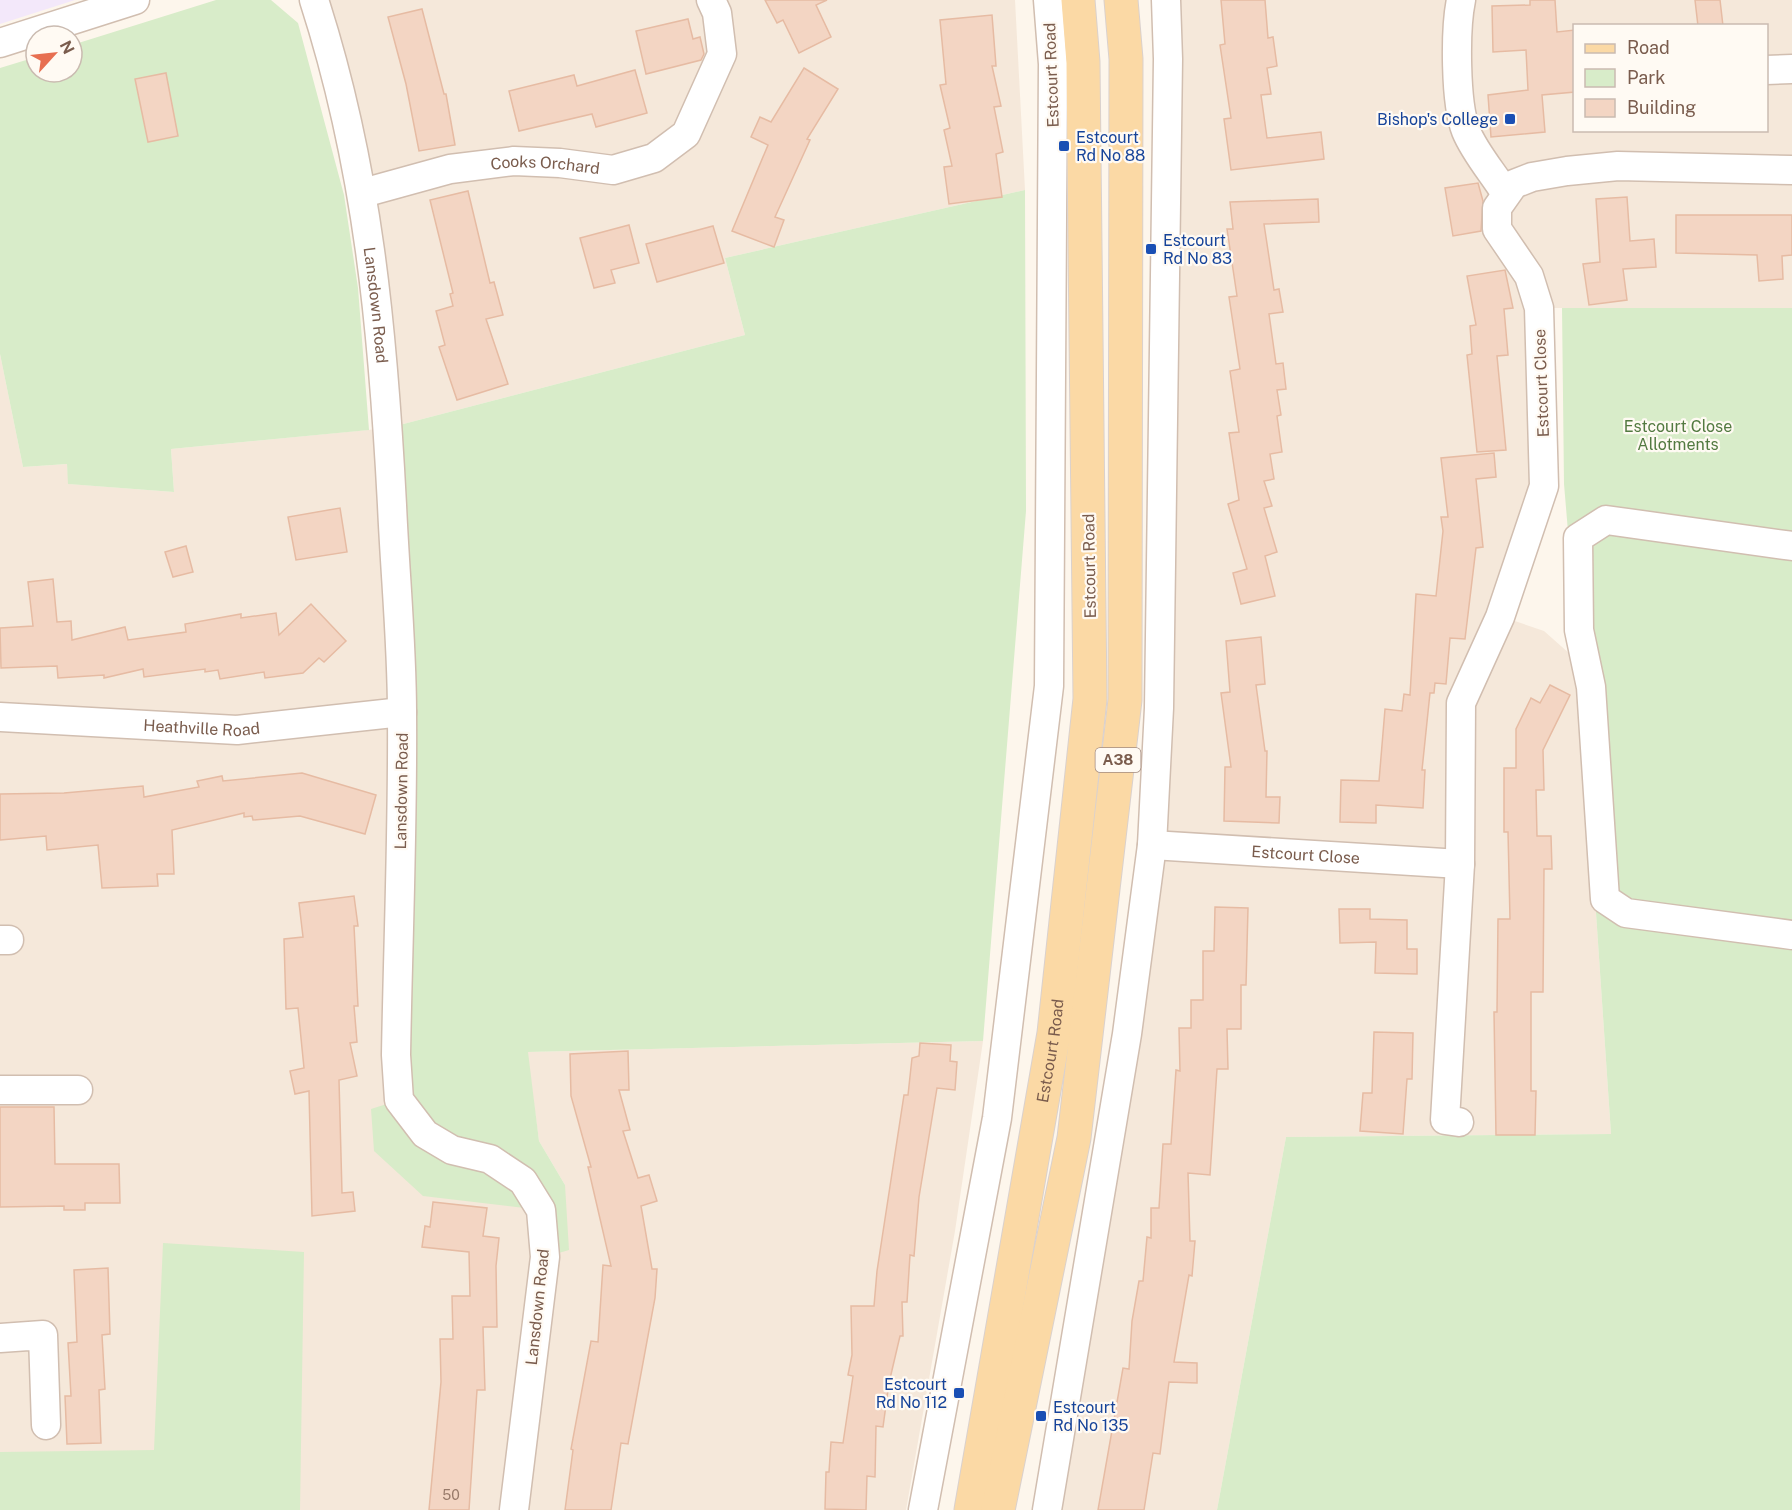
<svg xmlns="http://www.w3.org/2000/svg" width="1792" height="1510" viewBox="0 0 1792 1510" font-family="'Public Sans',sans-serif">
	<rect width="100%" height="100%" fill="#fdf6ec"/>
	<g fill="#f5e8da" fill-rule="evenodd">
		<path d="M314 0H1015L1025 190 725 258 745 335 388 428 396 1055 565 1185 539 1141 527 1052 983 1041 955 1231 906 1510H0V354L23 467 67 464 69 484 174 492 171 449 388 428Z"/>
		<path d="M1166 0H1792V308H1539L1544 486 1500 616 1544 631 1579 662 1611 1134 1286 1137 1217 1510H1047L1152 845ZM1574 26H1766V130H1574Z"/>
	</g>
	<path fill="#f3e8fa" d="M0 0H75L0 24Z"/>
	<g fill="#d8ecc9">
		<path d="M216 0H271L298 23 344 195 358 288 369 430 171 449 174 492 68 484 67 464 23 467 0 354V68L36 57V72H72V45Z"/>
		<path d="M1025 190 1026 511 983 1041 528 1052 539 1141 565 1185 569 1250 545 1257 541 1210 423 1196 374 1151 371 1109 399 1100 388 428 745 335 725 258Z"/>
		<path d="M1562 308H1792V1510H1217L1286 1137 1611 1134 1579 662 1564 484Z"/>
		<path d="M163 1243 304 1252 300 1510H0V1452L154 1450Z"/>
	</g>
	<g fill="#f3d5c3" stroke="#e6bba3" stroke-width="1.5">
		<path d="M765 0H827L816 5 831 37 799 53 783 20 777 23Z"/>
		<path d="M1221 0H1265L1268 38 1273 37 1277 66 1267 68 1271 94 1261 95 1267 138 1321 132 1324 159 1231 170 1224 119 1231 118 1220 45 1225 44Z"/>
		<path d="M1530 0H1555L1557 32 1575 30V92L1542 95 1545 132 1491 137 1488 95 1528 90 1526 50 1493 52 1492 6 1530 5Z"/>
		<path d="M1695 0H1720L1723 26H1698Z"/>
		<path d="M422 9 444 94H446L455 145 419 151 406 84 388 17Z"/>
		<path d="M992 15 996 66H992L1001 106 994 107 1003 152 996 154 1002 197 949 204 944 167 952 166 944 130 950 128 940 85 946 84 940 20Z"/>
		<path d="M688 19 693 39 700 37 704 54 701 60 646 74 636 31Z"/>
		<path d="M804 68 838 89 807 139 810 140 775 217 784 220 774 247 732 231 768 145 751 137 760 117 771 122Z"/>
		<path d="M635 70 647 113 596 127 592 114 519 131 509 91 574 75 577 86Z"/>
		<path d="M166 73 178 136 148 142 135 79Z"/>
		<path d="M1478 183 1483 201 1481 231 1453 236 1445 188Z"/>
		<path d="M468 191 490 283 494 282 503 315 486 319 508 384 457 400 439 347 445 345 436 311 453 306 450 294 453 293 430 200Z"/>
		<path d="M1627 197 1630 241 1654 239 1656 267 1623 269 1627 300 1589 305 1583 264 1600 262 1596 199Z"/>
		<path d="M1318 199 1319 222 1264 224 1274 290 1279 289 1283 312 1269 314 1276 364 1283 363 1286 389 1277 390 1281 415 1277 416 1282 452 1270 454 1274 479 1264 481 1272 506 1264 508 1277 552 1265 556 1275 596 1241 604 1233 573 1247 569 1228 504 1239 500 1229 433 1239 432 1230 371 1240 369 1229 297 1237 296 1227 229H1233L1230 202Z"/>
		<path d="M1676 215H1792V255L1782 256 1783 279 1759 281 1757 255 1676 253Z"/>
		<path d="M629 225 639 263 611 270 615 283 594 288 580 238Z"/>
		<path d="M713 226 724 263 657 282 646 244Z"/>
		<path d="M1505 270 1513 308 1504 309 1508 355 1497 356 1506 450 1477 452 1467 355 1472 354 1470 326 1476 325 1467 276Z"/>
		<path d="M1494 453 1496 477 1476 479 1483 547 1476 548 1465 639 1450 638 1446 684 1435 683 1434 693H1430L1422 770H1425L1423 808 1376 805V823L1340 822 1341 780 1379 781 1385 709 1402 711 1404 694 1410 695 1416 594 1436 596 1443 531 1441 517H1448L1441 458Z"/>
		<path d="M340 508 347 552 296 560 288 517Z"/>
		<path d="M186 546 193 572 173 577 165 552Z"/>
		<path d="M53 579 57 622 71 621 72 640 125 627 128 640 186 632 185 624 241 614V618L276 613 279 635 311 604 346 641 324 662 319 658 303 673 265 678 264 672 220 679 218 670 205 672V669L144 677 143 669 104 678V675L58 678 57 666 1 668 0 628 33 626 28 582Z"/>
		<path d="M1261 637 1265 684 1256 685 1265 751H1267L1266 797H1280L1279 823 1224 821 1225 767H1231L1221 693 1230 692 1226 641Z"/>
		<path d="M1550 685 1570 695 1543 750 1544 790H1536L1537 836H1551L1552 869H1544L1543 992H1531V1091H1536L1535 1135H1496L1494 1012H1497L1498 919H1510L1508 832H1504V768H1516V729L1531 698 1540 703Z"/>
		<path d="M302 773 376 795 365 834 300 816 253 820 252 816 244 817V813L172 830 174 874H157L158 886 102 888 98 845 47 850 46 836 0 840V794L64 793 143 786 144 797 199 787 197 781 222 776 223 781Z"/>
		<path d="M354 896 358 926H354L358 1006H354L357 1042 350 1043 357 1076 339 1080 342 1193 353 1192 355 1211 312 1216 309 1091 295 1094 290 1071 304 1068 298 1008 286 1009 284 939 303 937 299 903Z"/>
		<path d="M1215 907 1248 908 1246 985H1241V1029H1227L1228 1069H1217L1210 1175 1188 1173 1190 1241H1195L1192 1276 1189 1275 1174 1362 1197 1363V1383L1169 1382 1160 1454 1153 1453 1144 1510H1098L1123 1368 1129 1369 1132 1321 1139 1281H1143L1147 1237 1151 1238V1208H1159L1163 1144H1171L1176 1070 1180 1071 1179 1028H1191V1000H1203V951H1214Z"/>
		<path d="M1339 909H1370V919L1407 920V949H1417V974L1375 973 1376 942 1340 943Z"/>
		<path d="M1374 1032 1413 1033 1412 1079H1407L1403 1134 1360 1131 1363 1093H1372Z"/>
		<path d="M920 1043 951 1045 950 1061 957 1062 955 1090 937 1088 919 1197 914 1256 910 1255 907 1302H902L903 1336H900L889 1383 883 1427 876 1426 875 1477 867 1476 866 1510 825 1509 826 1472H829L831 1442 843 1443 853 1376 848 1375 852 1355 851 1306H874L877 1271 904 1095H908L912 1058 919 1056Z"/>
		<path d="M628 1051 629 1090H619L630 1130 623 1131 638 1178 649 1175 657 1201 641 1206 652 1269H657L655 1298 628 1444 621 1443 611 1510H565L573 1450 571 1449 591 1341 598 1342 603 1265 611 1266 588 1167H591L571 1096 570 1054Z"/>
		<path d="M0 1107H54L55 1164H119L120 1203H85V1210H64V1206L0 1207Z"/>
		<path d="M433 1202 487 1208 483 1236 499 1238 496 1266 497 1327H483L485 1390H477L469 1510H429L441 1382 440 1339H453L452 1296H470L469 1252 422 1247 425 1226 430 1227Z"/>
		<path d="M108 1268 110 1334 102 1335 105 1389 99 1390 101 1443 67 1444 65 1396H71L68 1343 77 1342 74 1270Z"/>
	</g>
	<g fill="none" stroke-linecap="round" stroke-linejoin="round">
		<g stroke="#d1beb0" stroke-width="31">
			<g id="minor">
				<path id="s1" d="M314 0C368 167 383 331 392 505 395 574 402 644 402 713 403 827 398 941 396 1055L399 1100 425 1134 452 1150 490 1159 523 1181 541 1210 545 1257 514 1510"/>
				<path d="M1461 0C1455 29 1455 103 1466 131 1475 153 1493 173 1506 194"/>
				<path d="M0 43 135 0"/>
				<path d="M1766 70 1792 69"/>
				<path id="s2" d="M363 193 450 169 514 161 560 163 613 170 654 158 686 134 722 54 717 13 711 0"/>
				<path d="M1792 546 1606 520 1578 538 1579 630 1591 687 1605 899 1626 913 1792 935"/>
				<path id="s3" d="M0 717 237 730 402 712"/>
				<path id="s4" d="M1152 845 1460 864"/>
				<path d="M0 940H9"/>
				<path d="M0 1090H78"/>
				<path d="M1459 1122 1445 1120 1460 864 1461 703 1500 617 1544 486 1539 308 1529 276 1497 229V208L1514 184 1532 177 1567 171 1618 166 1792 170"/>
				<path d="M0 1338 43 1335 46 1425"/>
				<path d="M923 1510 997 1118 1049 686 1053 64 1048 0"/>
				<path d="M1047 1510 1127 1034 1152 845 1159 708 1168 59 1166 0"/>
			</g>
		</g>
		<g stroke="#dad1cd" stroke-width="35">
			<g id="major">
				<path id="s5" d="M971 1510 1054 1033 1090 699 1083 62 1078 0"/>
				<path d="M998 1510 1074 1138 1125 700 1126 59 1121 0"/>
			</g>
		</g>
		<use href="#minor" stroke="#fff" stroke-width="28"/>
		<use href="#major" stroke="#fbd9a5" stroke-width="33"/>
	</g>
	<g fill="#1a4fb4" stroke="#fffaf3" stroke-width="2">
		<rect x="1504" y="113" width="12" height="12" rx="3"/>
		<rect x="1058" y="140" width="12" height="12" rx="3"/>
		<rect x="1145" y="243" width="12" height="12" rx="3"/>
		<rect x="953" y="1387" width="12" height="12" rx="3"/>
		<rect x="1035" y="1410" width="12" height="12" rx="3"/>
	</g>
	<g text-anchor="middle" stroke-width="4.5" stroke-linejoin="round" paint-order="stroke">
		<g font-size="14" fill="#987a6a">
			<text x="451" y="1500">50</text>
		</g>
		<rect fill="#fffaf3" stroke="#a28b7f" stroke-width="1.5" x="1095.5" y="748" width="45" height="24" rx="4.5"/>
		<g font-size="15" font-weight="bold" fill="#7a5c4d">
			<text x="1118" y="765">A38</text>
		</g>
		<g font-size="16" fill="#7a5c4d" stroke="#fffaf3">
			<text transform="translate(1051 75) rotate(-92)" y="6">Estcourt Road</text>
			<text dy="6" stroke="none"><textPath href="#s2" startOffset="186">Cooks Orchard</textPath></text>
			<text dy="6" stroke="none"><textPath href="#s1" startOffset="312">Lansdown Road</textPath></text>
			<text transform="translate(1541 383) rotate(-92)" y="6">Estcourt Close</text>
			<text transform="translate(1089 566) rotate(-91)" y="6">Estcourt Road</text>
			<text dy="6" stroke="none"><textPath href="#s3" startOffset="202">Heathville Road</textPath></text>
			<text transform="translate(401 791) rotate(-89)" y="6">Lansdown Road</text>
			<text dy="6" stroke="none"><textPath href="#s4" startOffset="154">Estcourt Close</textPath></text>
			<text dy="6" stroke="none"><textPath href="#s5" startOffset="466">Estcourt Road</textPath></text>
			<text transform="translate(537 1307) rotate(-84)" y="6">Lansdown Road</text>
		</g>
		<g font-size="16" fill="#164399" stroke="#fffaf3" text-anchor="start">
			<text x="1498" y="125" text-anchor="end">Bishop's College</text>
			<text x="1076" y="143">Estcourt<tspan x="1076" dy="18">Rd No 88</tspan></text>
			<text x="1163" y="246">Estcourt<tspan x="1163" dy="18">Rd No 83</tspan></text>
			<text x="947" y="1390" text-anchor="end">Estcourt<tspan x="947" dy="18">Rd No 112</tspan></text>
			<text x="1053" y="1413">Estcourt<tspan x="1053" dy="18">Rd No 135</tspan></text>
		</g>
		<g font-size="16" fill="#537a41" stroke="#fffaf3">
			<text x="1678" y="432">Estcourt Close<tspan x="1678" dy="18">Allotments</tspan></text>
		</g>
	</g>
	<rect x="1573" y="24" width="195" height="108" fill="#fffaf3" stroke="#cabbb1" stroke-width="1.5"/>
	<rect x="1585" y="44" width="30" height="9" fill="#fbd9a5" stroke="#cabbb1" stroke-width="1.5"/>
	<text x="1627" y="54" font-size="18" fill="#7a5c4d">Road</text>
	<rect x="1585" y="69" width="30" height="18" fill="#d8ecc9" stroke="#cabbb1" stroke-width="1.5"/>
	<text x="1627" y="84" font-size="18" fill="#7a5c4d">Park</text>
	<rect x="1585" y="99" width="30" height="18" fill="#f3d5c3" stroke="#cabbb1" stroke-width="1.5"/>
	<text x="1627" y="114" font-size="18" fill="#7a5c4d">Building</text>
	<g transform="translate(54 54) rotate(63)"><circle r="28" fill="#fffaf3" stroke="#cabbb1" stroke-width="1.5"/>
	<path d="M0-4.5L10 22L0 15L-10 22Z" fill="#e76f51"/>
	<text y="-9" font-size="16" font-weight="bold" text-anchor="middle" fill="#7a5c4d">N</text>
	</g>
</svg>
